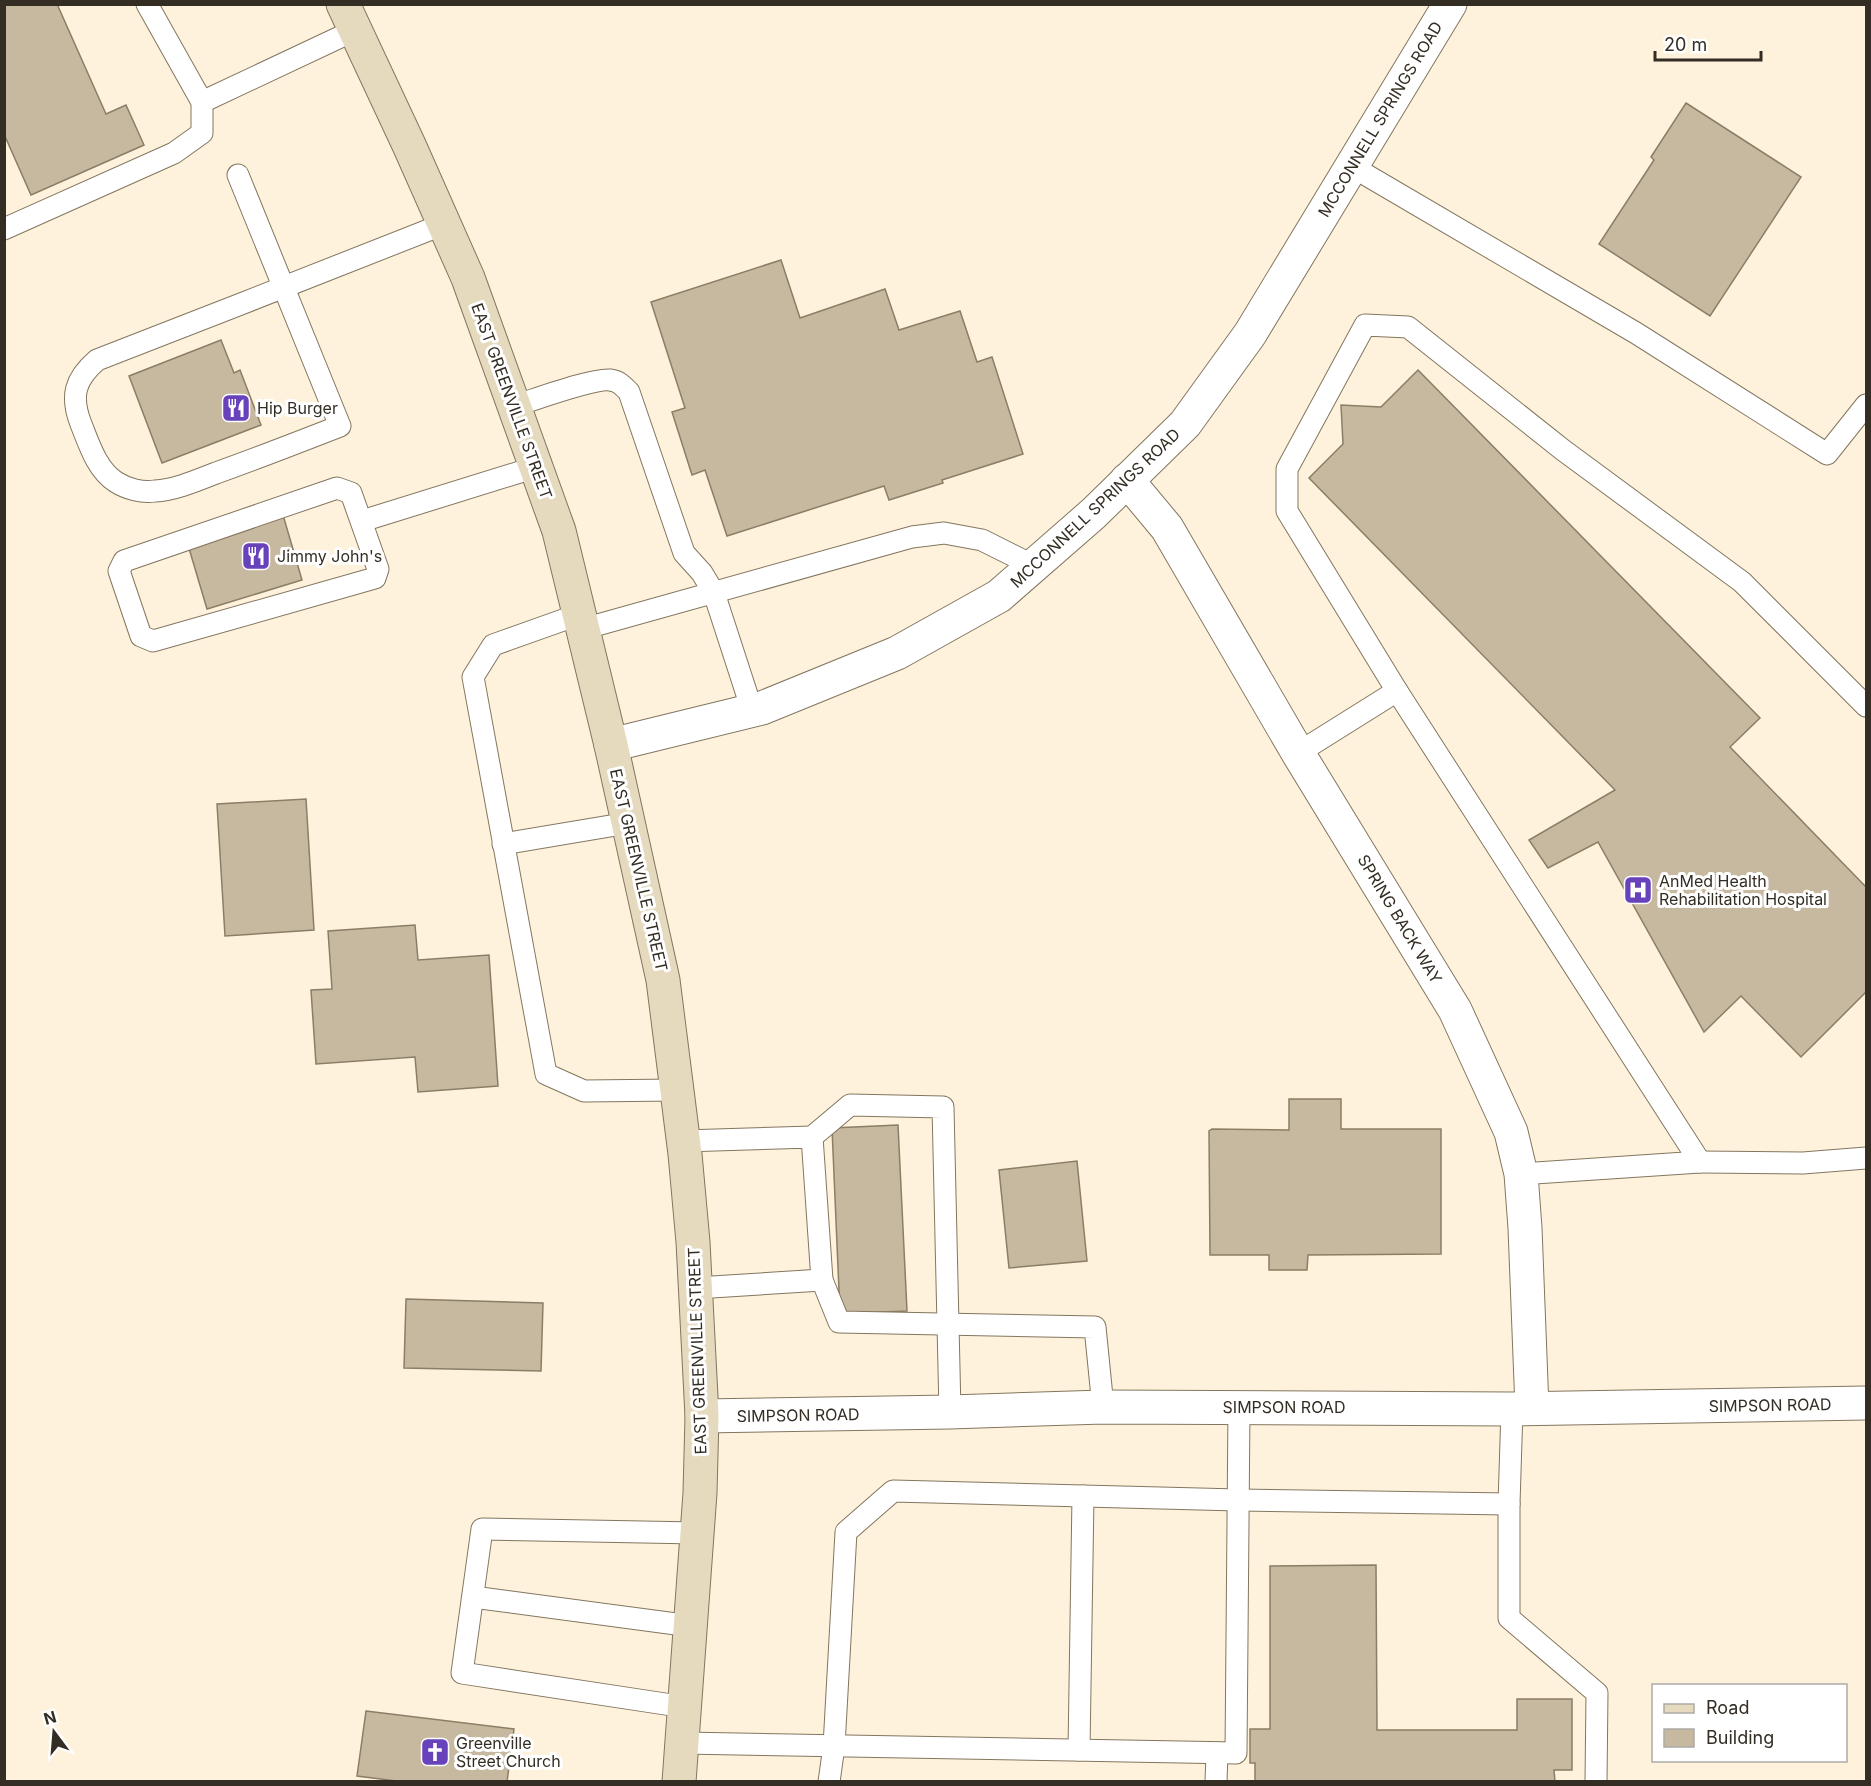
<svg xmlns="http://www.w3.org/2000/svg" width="1871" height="1786" viewBox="0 0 1871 1786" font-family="Inter,sans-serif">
	<rect width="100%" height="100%" fill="#fef2dd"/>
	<g fill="#c7b99f" stroke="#8b7e66" stroke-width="1.5">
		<path d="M4 4H57L106 114 126 105 144 145 31 195 4 134Z"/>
		<path d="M1686 103 1801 177 1710 316 1599 244 1654 160 1651 157Z"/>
		<path d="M781 260 800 318 885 289 899 330 960 311 977 362 992 357 1023 454 942 480 943 483 889 500 884 486 727 536 705 470 692 475 672 412 685 408 651 302Z"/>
		<path d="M221 340 234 373 240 370 261 425 162 463 129 376Z"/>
		<path d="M1418 370 1760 718 1730 747 1866 887V992L1801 1057 1741 996 1704 1032 1598 842 1548 868 1529 840 1615 790 1309 478 1343 444 1341 405 1381 407Z"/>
		<path d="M283 515 302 580 207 609 188 545Z"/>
		<path d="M306 799 314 930 225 936 217 804Z"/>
		<path d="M415 925 418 960 489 955 498 1086 418 1092 415 1057 316 1064 311 990 332 989 328 931Z"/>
		<path d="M1289 1099H1341V1129H1441V1254L1308 1255 1307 1270H1269V1255H1210L1209 1131 1212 1129 1289 1130Z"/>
		<path d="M898 1125 907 1311 840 1314 832 1128Z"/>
		<path d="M1077 1161 1087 1261 1009 1268 999 1170Z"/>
		<path d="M406 1299 543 1303 541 1371 404 1368Z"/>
		<path d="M1376 1565 1377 1730H1517V1699H1572V1770H1554L1555 1782H1255V1763H1250V1729H1270V1566Z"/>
		<path d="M366 1711 514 1729 507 1782H404L357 1776Z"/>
	</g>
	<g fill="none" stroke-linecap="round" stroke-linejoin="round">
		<g stroke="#83765f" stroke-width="23">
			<g id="service">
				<path d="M202 102 355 30"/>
				<path d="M1351 166 1636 333 1827 454 1866 405"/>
				<path d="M238 175 340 426C299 442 258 458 216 473 198 480 175 490 155 491 142 493 127 489 116 482 97 470 89 444 81 424 70 396 75 379 97 360 213 315 328 270 444 224"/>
				<path d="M4 229 174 153 202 133V102L147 4"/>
				<path d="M514 406C534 400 593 378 610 380 619 381 623 386 629 392L684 553 702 573 714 593 752 710"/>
				<path d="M337 488 351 493 378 569 375 578 153 641 141 636 119 571 124 561Z"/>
				<path d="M362 521 536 467"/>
				<path d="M580 614 493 645 473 677 546 1074 584 1091 677 1090"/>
				<path d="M583 629 912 537 944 533 982 540 1034 566"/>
				<path d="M1397 691 1287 511V469L1365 325 1408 327 1563 450 1742 582 1866 706"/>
				<path d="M1298 753 1397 691 1700 1162 1521 1174"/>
				<path d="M503 844 628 823"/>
				<path d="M812 1137 850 1105 943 1107 950 1412"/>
				<path d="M683 1141 812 1137 822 1280 696 1288"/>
				<path d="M1700 1162 1803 1163 1866 1158"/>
				<path d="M822 1280 839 1322 1095 1327 1103 1407"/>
				<path d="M1509 1504V1618L1597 1693 1596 1782"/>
				<path d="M473 1597 691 1626"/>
				<path d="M685 1707 462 1673 482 1529 697 1533"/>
				<path d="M683 1743 1236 1753 1239 1407"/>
				<path d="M1079 1750 1083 1496"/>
				<path d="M829 1782 834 1746 846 1532 893 1491 1238 1500 1509 1504 1512 1409"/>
				<path d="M1216 1782 1217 1753"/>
			</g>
		</g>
		<g stroke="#83765f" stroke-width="35">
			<path id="minor" d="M1127 480 1167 528 1298 753 1455 1010 1511 1132 1521 1174 1525 1228 1532 1408"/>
		</g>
		<g stroke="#83765f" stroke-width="35">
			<g id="tertiary">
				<path d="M611 745 762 708 897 653 999 596 1094 513 1185 424 1250 334 1450 4"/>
				<path d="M702 1416 950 1412 1103 1407 1512 1409 1866 1403"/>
			</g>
		</g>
		<g stroke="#83765f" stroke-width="35">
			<path id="secondary" d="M343 4 409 145 468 278 559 531 611 745 663 980 685 1154 693 1242 702 1416 700 1493 679 1782"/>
		</g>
		<use href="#service" stroke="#fff" stroke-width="21"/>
		<use href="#minor" stroke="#fff" stroke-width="33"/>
		<use href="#tertiary" stroke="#fff" stroke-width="33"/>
		<use href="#secondary" stroke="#e5d9be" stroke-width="33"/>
	</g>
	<defs>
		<g id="restaurant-square" transform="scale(1.5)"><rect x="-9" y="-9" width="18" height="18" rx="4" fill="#6742ba" stroke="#fff"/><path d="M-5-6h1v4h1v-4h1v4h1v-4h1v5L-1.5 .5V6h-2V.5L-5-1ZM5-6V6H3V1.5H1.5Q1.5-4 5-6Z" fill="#fff"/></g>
		<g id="hospital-square" transform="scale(1.5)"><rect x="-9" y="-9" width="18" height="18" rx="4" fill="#6742ba" stroke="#fff"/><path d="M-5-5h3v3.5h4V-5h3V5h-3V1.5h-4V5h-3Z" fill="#fff"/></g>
		<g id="church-square" transform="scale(1.5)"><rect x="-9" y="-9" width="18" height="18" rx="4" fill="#6742ba" stroke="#fff"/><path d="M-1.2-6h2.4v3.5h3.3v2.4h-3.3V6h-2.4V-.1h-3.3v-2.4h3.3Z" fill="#fff"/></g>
	</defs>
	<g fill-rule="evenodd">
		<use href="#restaurant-square" x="236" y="408"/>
		<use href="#restaurant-square" x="256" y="556"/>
		<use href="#hospital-square" x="1638" y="890"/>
		<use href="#church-square" x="435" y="1752"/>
	</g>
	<g text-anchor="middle" stroke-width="6" stroke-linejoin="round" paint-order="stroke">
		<g font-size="16" fill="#332d23" stroke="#fff">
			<text transform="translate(1380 119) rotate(-59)" y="6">MCCONNELL SPRINGS ROAD</text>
			<text transform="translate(512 401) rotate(70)" y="6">EAST GREENVILLE STREET</text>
			<text transform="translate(1095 508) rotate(-43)" y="6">MCCONNELL SPRINGS ROAD</text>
			<text transform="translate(639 870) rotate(77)" y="6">EAST GREENVILLE STREET</text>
			<text transform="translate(1400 919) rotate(59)" y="6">SPRING BACK WAY</text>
			<text transform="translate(697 1351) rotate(-92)" y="6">EAST GREENVILLE STREET</text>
			<text transform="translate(1770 1405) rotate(-1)" y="6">SIMPSON ROAD</text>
			<text x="1284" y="1413">SIMPSON ROAD</text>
			<text transform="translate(798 1415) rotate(-1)" y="6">SIMPSON ROAD</text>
		</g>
		<g font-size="16" fill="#332d23" stroke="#fff" text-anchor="start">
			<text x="257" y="414">Hip Burger</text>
			<text x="277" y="562">Jimmy John's</text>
			<text x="1659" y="887">AnMed Health<tspan x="1659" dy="18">Rehabilitation Hospital</tspan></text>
			<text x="456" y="1749">Greenville<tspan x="456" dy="18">Street Church</tspan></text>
		</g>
	</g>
	<rect width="1871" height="1786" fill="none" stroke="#332d23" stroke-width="12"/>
	<rect x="1652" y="1684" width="195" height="78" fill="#ffffff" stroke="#adaba7" stroke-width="1.5"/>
	<rect x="1664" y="1704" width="30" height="9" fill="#e5d9be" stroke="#adaba7" stroke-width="1.5"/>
	<text x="1706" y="1714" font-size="18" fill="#332d23">Road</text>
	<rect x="1664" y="1729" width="30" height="18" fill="#c7b99f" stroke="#adaba7" stroke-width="1.5"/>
	<text x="1706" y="1744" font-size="18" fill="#332d23">Building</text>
	<g transform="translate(54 1732) rotate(344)" stroke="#ffffff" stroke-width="4.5" paint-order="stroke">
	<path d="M0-4.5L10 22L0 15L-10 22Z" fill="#332d23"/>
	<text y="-9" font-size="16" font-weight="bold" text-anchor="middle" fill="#332d23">N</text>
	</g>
	<path d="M1655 51v9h106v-9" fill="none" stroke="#332d23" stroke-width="3"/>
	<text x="1664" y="51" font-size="18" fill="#332d23" stroke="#ffffff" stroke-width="4.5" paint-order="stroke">20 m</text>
</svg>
